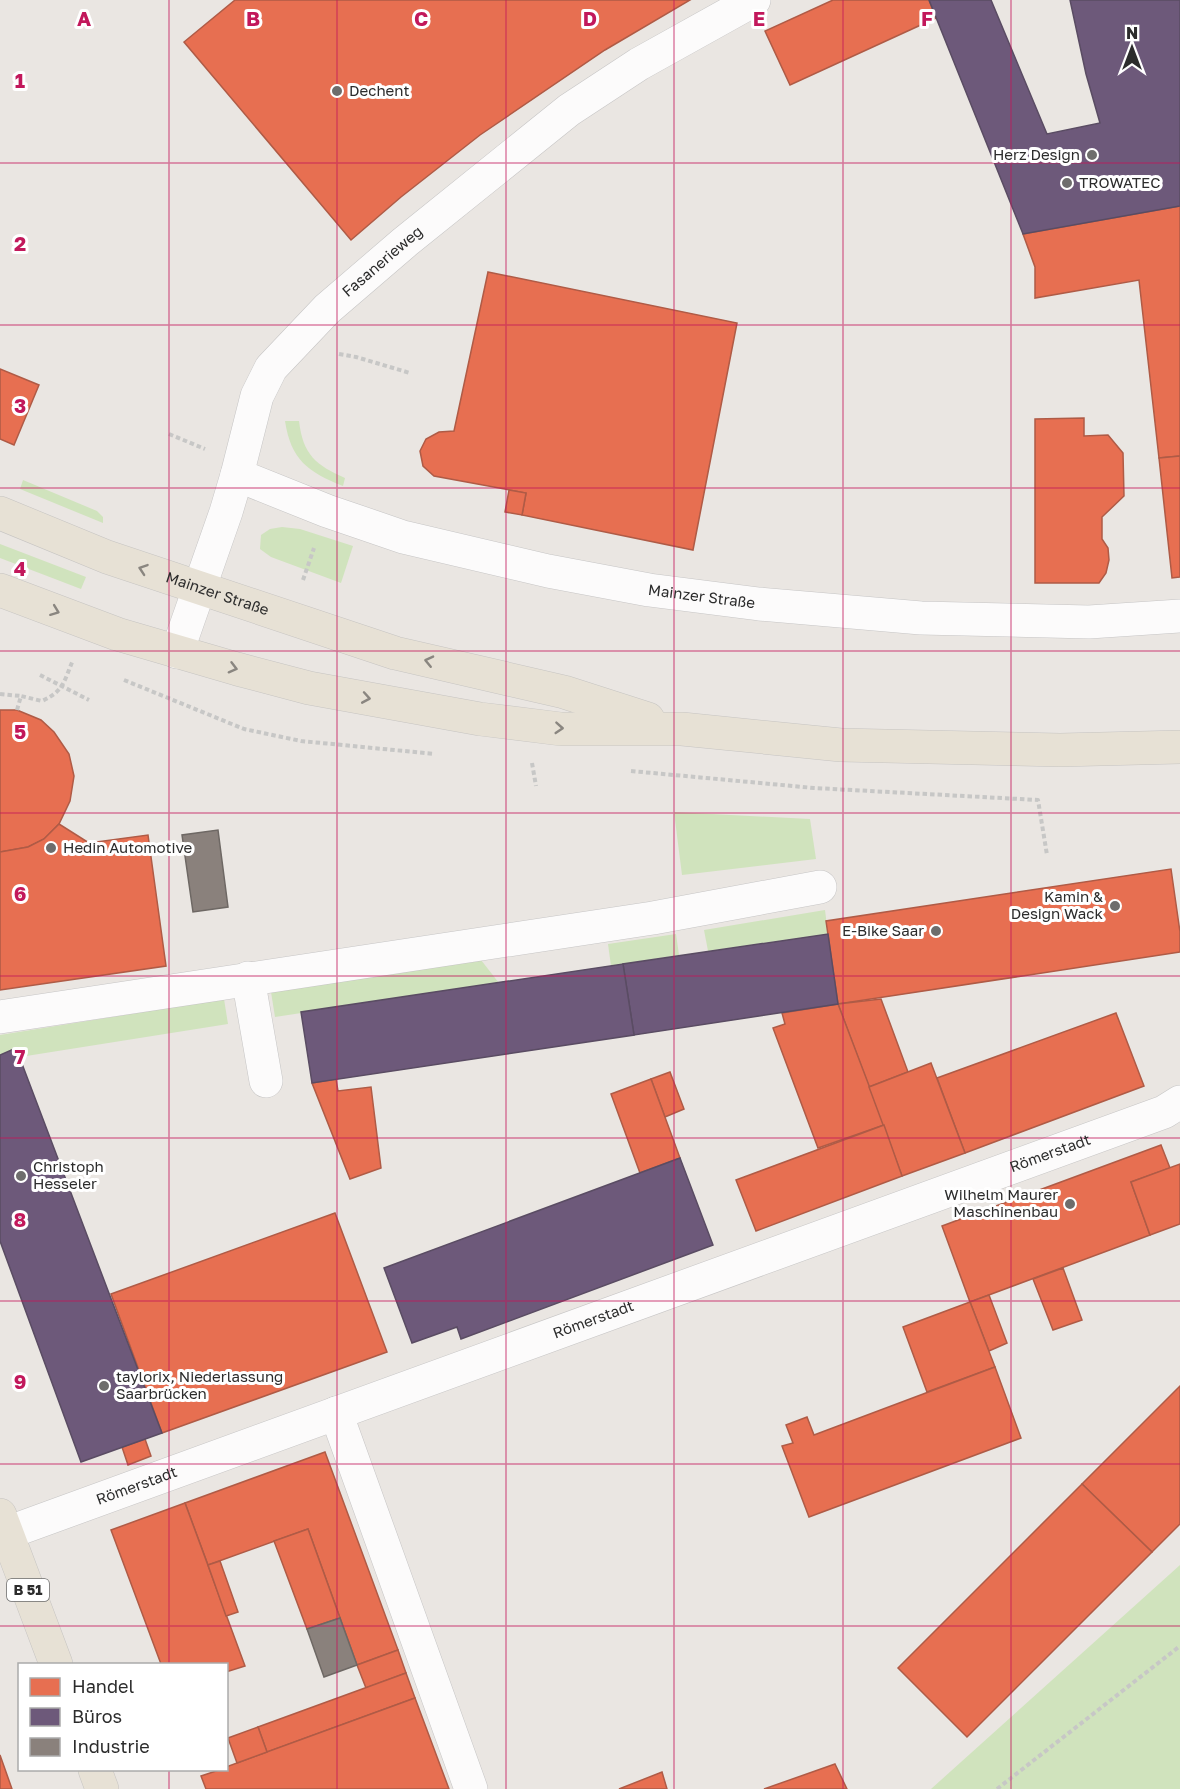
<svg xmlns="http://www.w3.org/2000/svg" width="1180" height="1789" viewBox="0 0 1180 1789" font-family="'Golos Text',sans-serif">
	<rect width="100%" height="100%" fill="#eae6e2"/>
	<g fill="#d0e3bd">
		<path d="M285 421H299C303 455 316 465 345 478L343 486C308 472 291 460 285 421Z"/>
		<path d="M23 480 97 511 103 517V523L20 489Z"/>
		<path d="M282 527 300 529 353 546 341 583 271 557 260 549 261 535 270 529Z"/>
		<path d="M0 544 86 577 81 589 0 558Z"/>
		<path d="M674 812 810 819 816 859 682 875Z"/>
		<path d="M825 910 828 934 708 951 704 930Z"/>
		<path d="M676 934 679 955 611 966 608 944Z"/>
		<path d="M481 960 499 983 275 1017 271 992Z"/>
		<path d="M224 999 228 1024 20 1057 16 1048 0 1055V1035Z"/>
		<path d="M1180 1565V1789H931Z"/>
	</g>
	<g fill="#e76f51" stroke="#af5b46" stroke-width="1.5">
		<path d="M235 0H690L605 50 480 135 401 197 351 240 184 42Z"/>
		<path d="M833 0H929L936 18 790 85 765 31Z"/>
		<path d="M1180 206V456L1159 458 1139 280 1035 298V267L1023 234Z"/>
		<path d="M488 272 737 323 693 550 522 515 526 493 434 476 423 466 420 451 426 439 439 432 454 431Z"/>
		<path d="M0 369 39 385 14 445 0 439Z"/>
		<path d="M1084 418V436L1108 435 1123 453 1124 496 1102 517V539L1108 548 1109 560 1106 573 1099 583H1035V419Z"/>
		<path d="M1180 456V577L1172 578 1159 458Z"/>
		<path d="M509 490 526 493 522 515 505 512Z"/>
		<path d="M0 710H17L41 720 54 732 69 754 74 776 70 801 59 824 44 839 28 847 0 852Z"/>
		<path d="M59 824 89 843 148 835 166 966 0 990V852L28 847 44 839Z"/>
		<path d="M1171 869 1180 932V952L838 1004 826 921Z"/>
		<path d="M881 999 908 1072 869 1087 838 1004Z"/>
		<path d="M838 1004 884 1125 818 1148 773 1028 785 1024 782 1013Z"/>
		<path d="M1116 1013 1144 1086 965 1153 937 1078Z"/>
		<path d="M931 1063 965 1153 902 1176 869 1087Z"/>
		<path d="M670 1072 684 1109 665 1117 651 1079Z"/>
		<path d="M336 1079 338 1091 371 1087 381 1168 350 1179 312 1083Z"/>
		<path d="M651 1079 680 1158 640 1173 611 1094Z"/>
		<path d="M884 1125 902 1176 756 1231 736 1180Z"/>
		<path d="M1161 1145 1170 1168 1131 1182 1150 1235 970 1302 942 1226Z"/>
		<path d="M1180 1164V1224L1150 1235 1131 1182Z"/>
		<path d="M335 1213 387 1352 162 1433 111 1294Z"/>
		<path d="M1063 1268 1082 1320 1053 1330 1033 1279Z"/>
		<path d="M989 1295 1007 1343 989 1351 970 1302Z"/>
		<path d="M970 1302 995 1367 927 1392 903 1327Z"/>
		<path d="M995 1367 1021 1438 809 1517 782 1446 793 1443 786 1425 807 1417 814 1435Z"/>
		<path d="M1180 1386V1524L1152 1552 1082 1484Z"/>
		<path d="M145 1439 151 1456 128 1465 122 1447Z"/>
		<path d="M325 1452 398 1650 357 1665 308 1529 208 1565 185 1503Z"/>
		<path d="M1082 1484 1152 1552 967 1737 898 1668Z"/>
		<path d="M185 1503 245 1666 226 1672V1664H161L111 1530Z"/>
		<path d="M308 1529 340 1618 307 1629 274 1541Z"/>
		<path d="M220 1561 238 1612 226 1616 208 1565Z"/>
		<path d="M398 1650 406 1673 366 1688 357 1665Z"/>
		<path d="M406 1673 415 1698 267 1752 258 1727Z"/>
		<path d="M415 1698 449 1789H206L201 1776 219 1770H226V1767Z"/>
		<path d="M258 1727 267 1752 237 1763 228 1738Z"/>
		<path d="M0 1755 12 1789H0Z"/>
		<path d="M835 1764 847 1789H764Z"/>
		<path d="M662 1772 667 1789H619Z"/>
	</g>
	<g fill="#6d597a" stroke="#5a4c63" stroke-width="1.5">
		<path d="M929 0H991L1047 134 1100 123 1086 74 1070 0H1180V206L1023 234Z"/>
		<path d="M828 934 838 1004 634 1035 623 964Z"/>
		<path d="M623 964 634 1035 312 1083 301 1012Z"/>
		<path d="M16 1048 162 1433 81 1462 0 1241V1055Z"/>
		<path d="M680 1158 713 1245 461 1339 457 1327 412 1343 384 1268Z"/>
	</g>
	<g fill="#8a817c" stroke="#6e6864" stroke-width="1.5">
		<path d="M218 830 228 907 193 912 182 835Z"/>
		<path d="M340 1618 357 1665 324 1677 307 1629Z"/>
	</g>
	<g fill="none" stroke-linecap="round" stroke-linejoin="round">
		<g stroke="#c6c5c5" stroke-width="34">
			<g id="minor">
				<path id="s1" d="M237 475 327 511 403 537 548 571 649 590 759 604 921 618 1089 622 1180 616"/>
				<path id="s2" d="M177 652 226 512 237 475 257 396 271 368 327 309 405 242 569 110 639 64 754 0"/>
				<path d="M248 978 266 1081"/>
				<path d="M0 1017 653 918 820 887"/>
				<path d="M336 1413 471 1789"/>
				<path id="s3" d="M7 1533 1164 1112 1180 1102"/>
			</g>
		</g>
		<g stroke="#c6c4c2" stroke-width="34">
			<g id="major">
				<path id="s4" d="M0 513 107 557 395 653 564 692 648 719"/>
				<path d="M0 590 117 634 237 669 309 688 480 719 561 729H682L841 745 1060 750 1180 747"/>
				<path d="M0 1515 56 1664"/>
				<path d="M95 1770 102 1789"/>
			</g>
		</g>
		<g stroke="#c7c7c6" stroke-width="4" stroke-dasharray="4.5 3" stroke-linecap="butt">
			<path d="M339 354 356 357 410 373"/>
			<path d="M169 434 205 449"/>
			<path d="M303 580 314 548"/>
			<path d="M40 675 89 700"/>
			<path d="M124 680 244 729 301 741 435 754"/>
			<path d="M0 694 21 696"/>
			<path d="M17 710 21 696 42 701C64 691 64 681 73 660"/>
			<path d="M532 763 536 786"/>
			<path d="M631 771 814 788 1038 800 1047 855"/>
			<path d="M997 1789 1180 1646"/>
		</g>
		<use href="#minor" stroke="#fcfbfb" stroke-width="33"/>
		<use href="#major" stroke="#e7e1d5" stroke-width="33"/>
	</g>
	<defs><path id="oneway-chevron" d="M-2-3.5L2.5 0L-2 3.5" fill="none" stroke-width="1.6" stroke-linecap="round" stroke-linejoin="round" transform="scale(1.5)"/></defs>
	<g stroke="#8a8680">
		<use href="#oneway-chevron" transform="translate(143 569) rotate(-161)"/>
		<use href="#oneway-chevron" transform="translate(55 611) rotate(21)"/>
		<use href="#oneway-chevron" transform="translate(429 661) rotate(-167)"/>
		<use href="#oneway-chevron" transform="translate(233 668) rotate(15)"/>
		<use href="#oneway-chevron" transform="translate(366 698) rotate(10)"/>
		<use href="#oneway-chevron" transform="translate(559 728) rotate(4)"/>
	</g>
	<path fill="none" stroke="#c2185b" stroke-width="1.5" stroke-opacity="0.55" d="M169 0V1664M337 0V1789M506 0V1789M674 0V1789M843 0V1789M1011 0V1789M0 163H1180M0 325H1180M0 488H1180M0 651H1180M0 813H1180M0 976H1180M0 1138H1180M0 1301H1180M0 1464H1180M0 1626H1180M169 1770V1789"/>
	<g fill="#6e6d6c" stroke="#fff" stroke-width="2">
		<circle cx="337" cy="91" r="6"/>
		<circle cx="1092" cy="155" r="6"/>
		<circle cx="1067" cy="183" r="6"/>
		<circle cx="51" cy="848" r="6"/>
		<circle cx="1115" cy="906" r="6"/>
		<circle cx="936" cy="931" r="6"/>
		<circle cx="21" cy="1176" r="6"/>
		<circle cx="1070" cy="1204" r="6"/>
		<circle cx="104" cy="1386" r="6"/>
	</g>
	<g text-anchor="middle" stroke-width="6" stroke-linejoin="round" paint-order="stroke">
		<rect fill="#fff" stroke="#6b6b6b" stroke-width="1.5" x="7" y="1579" width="42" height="22" rx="4.5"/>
		<g font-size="14" font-weight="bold" fill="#2c2c2c">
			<text x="28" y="1595">B 51</text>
		</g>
		<g font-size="15" fill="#2c2c2c" stroke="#fff" text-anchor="start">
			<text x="349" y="96">Dechent</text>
			<text x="1080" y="160" text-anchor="end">Herz Design</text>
			<text x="1079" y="188">TROWATEC</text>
			<text x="63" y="853">Hedin Automotive</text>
			<text x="1103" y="902" text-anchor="end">Kamin &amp;<tspan x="1103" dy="17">Design Wack</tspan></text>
			<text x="924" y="936" text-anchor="end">E-Bike Saar</text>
			<text x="33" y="1172">Christoph<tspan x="33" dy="17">Hesseler</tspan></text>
			<text x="1058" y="1200" text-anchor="end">Wilhelm Maurer<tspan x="1058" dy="17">Maschinenbau</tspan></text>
			<text x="116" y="1382">taylorix, Niederlassung<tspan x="116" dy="17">Saarbrücken</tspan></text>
		</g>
		<g font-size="15" fill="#2c2c2c" stroke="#fff">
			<text dy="5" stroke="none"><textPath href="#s2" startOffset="454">Fasanerieweg</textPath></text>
			<text dy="5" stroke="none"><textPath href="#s4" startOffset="232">Mainzer Straße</textPath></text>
			<text dy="5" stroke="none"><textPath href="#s1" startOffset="482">Mainzer Straße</textPath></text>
			<text dy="5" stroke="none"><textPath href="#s3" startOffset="1110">Römerstadt</textPath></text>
			<text dy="5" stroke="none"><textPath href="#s3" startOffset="624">Römerstadt</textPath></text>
			<text dy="5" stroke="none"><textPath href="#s3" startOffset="138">Römerstadt</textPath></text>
		</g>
	</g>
	<g font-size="20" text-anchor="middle" font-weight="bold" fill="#c2185b" stroke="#fff" stroke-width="6" stroke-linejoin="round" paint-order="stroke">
		<text x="84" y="26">A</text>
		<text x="253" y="26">B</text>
		<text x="421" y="26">C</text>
		<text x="590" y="26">D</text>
		<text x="759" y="26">E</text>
		<text x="927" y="26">F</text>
		<text x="20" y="88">1</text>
		<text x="20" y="251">2</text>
		<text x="20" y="413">3</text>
		<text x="20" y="576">4</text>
		<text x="20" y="739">5</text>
		<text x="20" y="901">6</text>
		<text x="20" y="1064">7</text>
		<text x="20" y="1227">8</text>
		<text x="20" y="1389">9</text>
	</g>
	<rect x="18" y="1663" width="210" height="108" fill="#ffffff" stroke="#ababab" stroke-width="1.5"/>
	<rect x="30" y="1678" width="30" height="18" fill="#e76f51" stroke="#ababab" stroke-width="1.5"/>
	<text x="72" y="1693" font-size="18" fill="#2c2c2c">Handel</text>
	<rect x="30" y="1708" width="30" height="18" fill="#6d597a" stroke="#ababab" stroke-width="1.5"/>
	<text x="72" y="1723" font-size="18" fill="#2c2c2c">Büros</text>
	<rect x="30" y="1738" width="30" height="18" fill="#8a817c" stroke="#ababab" stroke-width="1.5"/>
	<text x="72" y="1753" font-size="18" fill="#2c2c2c">Industrie</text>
	<g transform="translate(1132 48)" stroke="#ffffff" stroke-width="4.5" paint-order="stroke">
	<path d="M0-4.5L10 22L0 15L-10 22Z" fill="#2c2c2c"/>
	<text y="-9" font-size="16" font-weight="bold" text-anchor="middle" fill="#2c2c2c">N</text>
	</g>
</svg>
